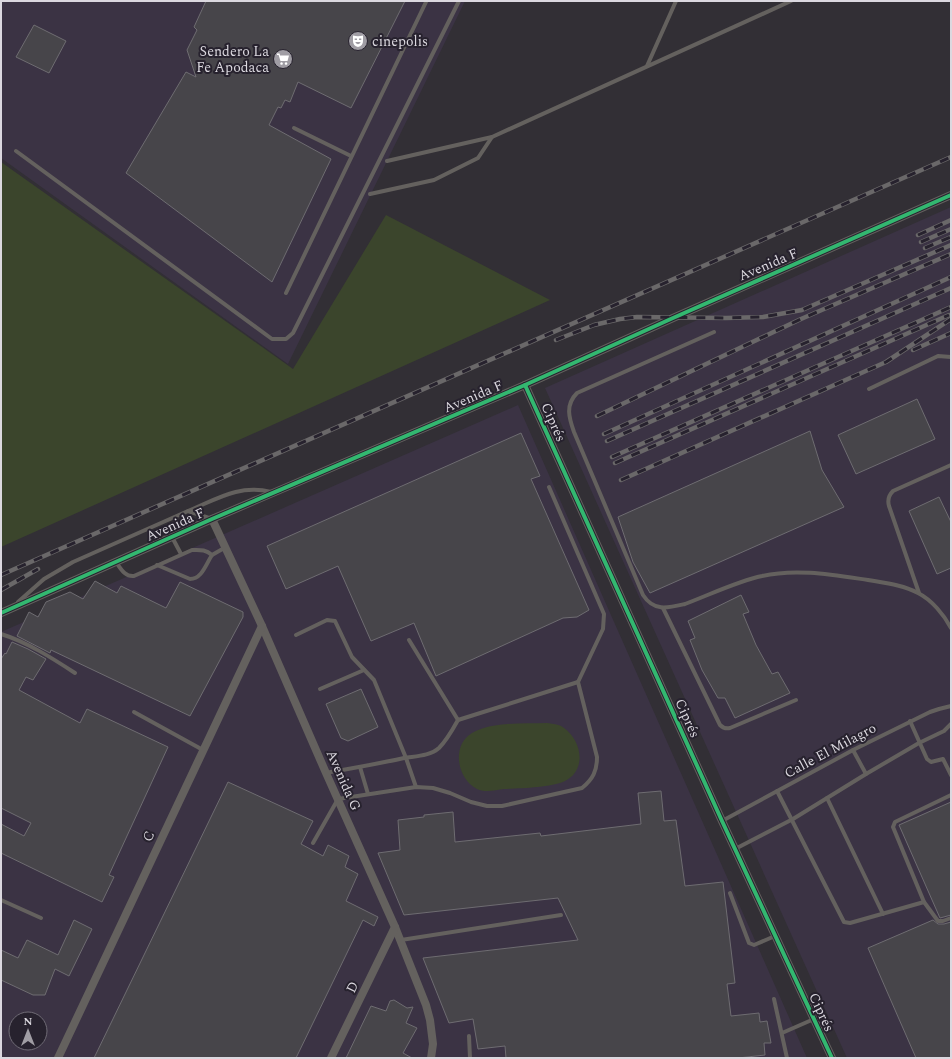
<svg xmlns="http://www.w3.org/2000/svg" width="952" height="1059" viewBox="0 0 952 1059" font-family="Spectral,serif">
	<rect width="100%" height="100%" fill="#322f35"/>
	<g fill="#3b3344" fill-rule="evenodd">
		<path d="M3 1H465L288 364 1 158V4Z"/>
		<path d="M951 207V1058H847L545 388Z"/>
		<path d="M518 405 807 1058H1V632ZM16 1019H40V1043H16Z"/>
	</g>
	<g fill="#3b452c">
		<path d="M1 162 293 369 386 215 550 300 1 547Z"/>
		<path d="M547 723C553 724 560 724 564 728 582 741 587 770 565 781 550 788 521 788 504 789 496 790 485 793 477 789 457 779 451 745 472 733 494 721 523 724 547 723Z"/>
	</g>
	<g fill="#47454a" stroke="#6e6c71">
		<path d="M206 1H405L351 108 298 82 290 102 285 100 281 108 278 107 269 125 331 159 272 282 126 173 186 72 196 77 187 50 197 30 194 27Z"/>
		<path d="M34 25 66 41 49 73 16 57Z"/>
		<path d="M917 399 935 439 856 474 838 435Z"/>
		<path d="M810 431 822 470 844 507 650 593 633 562 618 517Z"/>
		<path d="M521 433 540 476 531 479 589 610 577 617 563 618 436 676 414 623 371 641 338 566 286 589 267 546Z"/>
		<path d="M939 497 951 522V568L937 574 909 511Z"/>
		<path d="M95 581 117 593 121 586 166 608 180 582 243 612V617L190 716 51 650 50 653 17 636 29 612 38 617 46 602 70 592 83 599Z"/>
		<path d="M741 595 749 612 743 614 756 645 772 674 778 672 790 693 735 718 725 698H718L702 670 690 640 695 638 688 621Z"/>
		<path d="M12 642 28 649 46 659 33 680 26 677 19 690 80 723 87 709 168 747 109 875 114 877 102 902 1 853V824L24 836 31 823 1 808V659L5 653 6 654Z"/>
		<path d="M361 689 378 727 348 741 341 738 326 704Z"/>
		<path d="M228 782 313 821 301 844 323 856 328 845 349 856 345 867 358 874 346 901 378 917 374 926 363 920 296 1058H94Z"/>
		<path d="M661 791 664 821 676 820 685 886 723 882 735 983 727 984 731 1016 759 1013 760 1022 767 1021 771 1043H764L765 1055 738 1058H506L505 1046 478 1049 473 1019 449 1023 423 958 578 940 558 898 404 915 378 853 400 850 398 820 424 817V815L453 812 455 842 540 833 541 836 641 824 638 793Z"/>
		<path d="M951 802V915L940 918 899 825Z"/>
		<path d="M74 920 92 929 69 976 55 969 45 995H33L1 980V950L18 958 27 940 58 955Z"/>
		<path d="M933 920 938 924H944L951 922V1058H916L868 948Z"/>
		<path d="M394 1000 407 1008 413 1007 406 1023 417 1028 403 1053 412 1058H346L371 1006 386 1011 390 1001Z"/>
	</g>
	<g fill="none" stroke-linecap="round" stroke-linejoin="round">
		<g stroke="#64615e" stroke-width="4">
			<path d="M647 66 676 1"/>
			<path d="M294 128 351 156"/>
			<path d="M16 151 272 339H286L293 333 459 1"/>
			<path d="M387 161 492 137 791 1"/>
			<path d="M370 194 434 180 478 158 492 137"/>
			<path d="M286 293 426 2"/>
			<path d="M714 332 577 393C565 405 569 418 574 432L643 595C654 612 668 608 685 604 709 595 738 581 762 576 796 568 834 575 868 580 885 583 903 585 918 593 932 600 944 615 951 628"/>
			<path d="M869 389 938 356 951 357"/>
			<path d="M549 487 604 614 603 629 578 682"/>
			<path d="M188 511C217 499 239 484 271 492"/>
			<path d="M172 537 181 554"/>
			<path d="M116 562C121 569 125 577 134 576L192 550C200 550 205 549 212 555L226 547"/>
			<path d="M157 565 190 579C202 579 206 564 212 555"/>
			<path d="M919 593 889 506C887 499 889 495 893 491L951 465"/>
			<path d="M18 602 44 579 73 562 188 511 212 519"/>
			<path d="M663 608 720 725C723 728 726 729 730 728L796 700"/>
			<path d="M1 634C27 642 52 658 75 673"/>
			<path d="M296 635 327 620 335 621 352 657 374 680 406 758 416 787"/>
			<path d="M320 689 364 670"/>
			<path d="M134 712 203 750"/>
			<path d="M910 721 927 759 931 762 943 759 951 775"/>
			<path d="M853 750 866 774"/>
			<path d="M360 767 368 794"/>
			<path d="M326 773C352 768 378 764 404 758 416 756 430 756 439 748 447 740 453 729 458 720"/>
			<path d="M777 791 844 922 850 923 924 902"/>
			<path d="M951 795 895 822 893 827 924 902 938 921H943L951 918"/>
			<path d="M827 798 883 914"/>
			<path d="M722 821 853 750 930 712 939 709 951 706"/>
			<path d="M313 843 338 799 416 787 433 788 450 793 471 802 487 806H502L582 788C593 779 597 771 597 757L578 682 458 720 409 640"/>
			<path d="M735 849 793 819 866 774 919 743 944 731 951 724"/>
			<path d="M730 893 749 943 754 945 775 936"/>
			<path d="M1 900 41 918"/>
			<path d="M401 940 561 915"/>
			<path d="M774 999 787 1058"/>
			<path d="M782 1033 814 1019"/>
			<path d="M469 1036 470 1058"/>
		</g>
		<g stroke="#64615e" stroke-width="8">
			<path d="M525 385 722 821 832 1058"/>
			<path d="M212 519 262 626 326 773 395 927 426 1005 430 1020 433 1044 431 1058"/>
			<path d="M1 613 212 519 525 385 673 318 951 195"/>
			<path d="M58 1058 262 626"/>
			<path d="M331 1058 395 927"/>
		</g>
		<g stroke="#6a6869" stroke-width="4.5">
			<g id="rail">
				<path d="M918 235 951 220"/>
				<path d="M921 242 951 229"/>
				<path d="M925 248 951 237"/>
				<path d="M556 340 594 325 620 319 637 317 726 318 763 317 802 310 951 245"/>
				<path d="M913 350 951 333"/>
				<path d="M597 416 801 319 951 254"/>
				<path d="M604 434 951 277"/>
				<path d="M607 441 951 288"/>
				<path d="M612 457 951 307"/>
				<path d="M615 463 949 315"/>
				<path d="M621 480 886 362 951 319"/>
				<path d="M1 575 951 157"/>
				<path d="M1 590 38 569"/>
			</g>
		</g>
		<use href="#rail" stroke="#27222e" stroke-width="3" stroke-dasharray="9" stroke-linecap="butt"/>
		<g stroke="#27222e" stroke-width="6">
			<g id="cycleway">
				<path d="M525 385 722 821 832 1058"/>
				<path d="M1 613 212 519 525 385 673 318 951 195"/>
			</g>
		</g>
		<use href="#cycleway" stroke="#33b770" stroke-width="4"/>
	</g>
	<defs>
		<g id="theatre-disc" transform="scale(1)"><circle r="9.5" fill="#a09da4" stroke="#27222e"/><path d="M-5-5.5Q0-4 5-5.5V0Q5 5 0 6Q-5 5-5 0ZM-3.3-2.5H-1v1.5H-3.3ZM1-2.5H3.3v1.5H1ZM-2.8 1Q0 5.5 2.8 1Z" fill="#fff"/></g>
		<g id="supermarket-disc" transform="scale(1)"><circle r="9.5" fill="#a09da4" stroke="#27222e"/><path d="M-6-5.5h2.5l.6 2H6L4.5 2H-2.5L-4.4-4H-6ZM-1.5 3.2a1.3 1.3 0 1 0 .1 0ZM3 3.2a1.3 1.3 0 1 0 .1 0Z" fill="#fff"/></g>
	</defs>
	<g fill-rule="evenodd">
		<use href="#theatre-disc" x="358" y="41"/>
		<use href="#supermarket-disc" x="283" y="59"/>
	</g>
	<g text-anchor="middle" stroke-width="4" stroke-linejoin="round" paint-order="stroke">
		<g font-size="14" fill="#dbd8df" stroke="#27222e" text-anchor="start">
			<text x="372" y="46">cinepolis</text>
			<text x="269" y="56" text-anchor="end">Sendero La<tspan x="269" dy="16">Fe Apodaca</tspan></text>
		</g>
		<g font-size="14" fill="#dbd8df" stroke="#27222e">
			<text transform="translate(768 264) rotate(-23)" y="5">Avenida F</text>
			<text transform="translate(473 396) rotate(-23)" y="5">Avenida F</text>
			<text transform="translate(554 422) rotate(66)" y="5">Ciprés</text>
			<text transform="translate(175 524) rotate(-24)" y="5">Avenida F</text>
			<text transform="translate(688 718) rotate(66)" y="5">Ciprés</text>
			<text transform="translate(830 750) rotate(-28)" y="5">Calle El Milagro</text>
			<text transform="translate(344 780) rotate(66)" y="5">Avenida G</text>
			<text transform="translate(148 836) rotate(-65)" y="5">C</text>
			<text transform="translate(352 987) rotate(-64)" y="5">D</text>
			<text transform="translate(822 1012) rotate(65)" y="5">Ciprés</text>
		</g>
	</g>
	<rect width="952" height="1059" fill="none" stroke="#dbd8df" stroke-width="4"/>
	<g transform="translate(28 1031)"><circle r="19" fill="#27222e" stroke="#6f6b75"/>
	<path d="M0-3L7 15L0 10L-7 15Z" fill="#a09da4"/>
	<text y="-6" font-size="11" font-weight="bold" text-anchor="middle" fill="#dbd8df">N</text>
	</g>
</svg>
